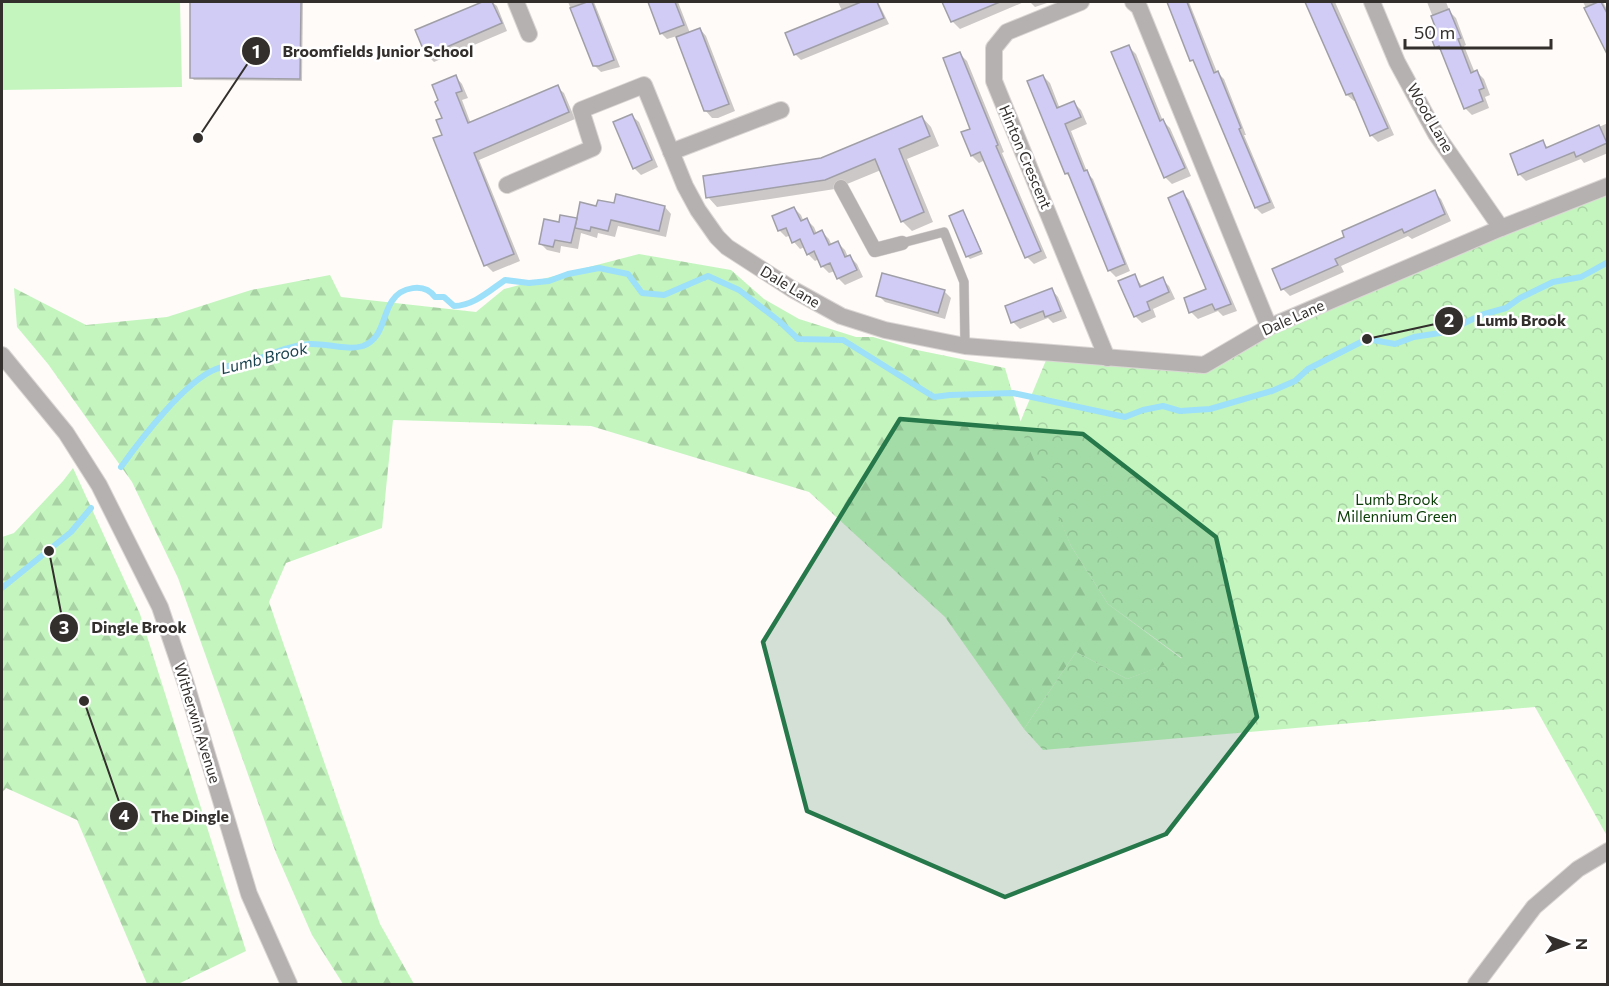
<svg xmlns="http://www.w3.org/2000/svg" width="1609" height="986" viewBox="0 0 1609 986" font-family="Commissioner,sans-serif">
	<defs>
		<pattern id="forest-firs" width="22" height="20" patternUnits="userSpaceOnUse" patternTransform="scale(1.5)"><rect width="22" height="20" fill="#c4f5bf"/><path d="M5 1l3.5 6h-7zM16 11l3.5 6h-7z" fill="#a9d2a4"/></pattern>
		<pattern id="park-crowns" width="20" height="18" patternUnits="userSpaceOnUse" patternTransform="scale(1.5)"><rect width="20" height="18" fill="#c4f5bf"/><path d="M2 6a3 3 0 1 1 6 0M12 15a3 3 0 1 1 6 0" fill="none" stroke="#a9d2a4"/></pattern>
	</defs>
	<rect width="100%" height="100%" fill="#fffbf9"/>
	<g fill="url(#forest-firs)">
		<path d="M639 254 731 270 764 299 799 319 856 337H873L917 350 1005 368 1022 426 1071 546 1108 604 1182 659 1127 679 1076 652 1024 729 945 617 809 492 591 426 393 420 382 528 286 563 269 602 380 924 414 984H343L312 935 276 853 178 578 132 482 48 364 17 327 14 288 86 325 167 317 251 290 330 275 341 297 476 312 504 289Z"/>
		<path d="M73 468 140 614 246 951 178 984H147L77 820 6 788 2 793V537L14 533 63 481Z"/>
	</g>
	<path fill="url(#park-crowns)" d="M1607 187V836L1535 707 1043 750 1024 729 1076 652 1127 679 1182 658 1108 604 1071 546 1019 425 1049 353 1204 365Z"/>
	<path fill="#c4f5bf" d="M2 2H180L182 87 2 90Z"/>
	<g fill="#0003">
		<path d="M192 2H303L302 81 194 80 191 77Z"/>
		<path d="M486 2H492L497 6 507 31 434 62 427 55 417 31Z"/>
		<path d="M568 2H594L620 67 601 72 594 65Z"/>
		<path d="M649 2H678L690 33 700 29 706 36 735 111 718 118H712L705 110 677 36 667 39 661 33Z"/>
		<path d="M838 2H878L889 24 801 60 795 54 842 11Z"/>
		<path d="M958 2H1024L960 29 953 22 946 6Z"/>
		<path d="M1030 2H1047V3L1035 7Z"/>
		<path d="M1169 2H1189L1217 72 1224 79 1246 135H1244L1275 208 1262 214 1256 208 1197 66 1192 60Z"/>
		<path d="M1307 2H1335L1394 135 1378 142 1371 135 1357 100 1354 101 1347 95Z"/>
		<path d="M1427 2H1446L1450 12 1456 18 1466 45 1464 46 1475 73 1477 72 1484 79 1490 95 1485 97 1489 108 1472 115 1465 108 1443 53 1437 47 1438 30Z"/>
		<path d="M1583 2H1603L1608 11V50Z"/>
		<path d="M1129 47 1136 54 1163 121 1170 128 1191 176 1172 184 1165 177Z"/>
		<path d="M960 54 967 61 1004 152 1002 153 1047 258 1034 264 1027 257 985 160 979 163 972 156 963 133 972 129Z"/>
		<path d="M1043 76 1050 83 1060 109 1074 103 1081 110 1087 124 1071 131 1088 174 1093 179 1130 271 1116 277 1109 270 1072 180 1066 173Z"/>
		<path d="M456 77 462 84 468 98 462 100 471 124 557 87 564 93 575 119 479 160 520 261 493 272 486 265 444 136V119Z"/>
		<path d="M632 116 639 122 658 167 641 175 634 168Z"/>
		<path d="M922 117 931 127 939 146 907 159 933 222 912 231 902 221 881 170 835 189 717 207 708 197 822 159Z"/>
		<path d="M1608 123V153L1584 163 1581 159 1526 181 1519 174 1543 142 1549 149Z"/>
		<path d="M1434 192 1441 199 1451 221 1412 239 1408 236 1341 266 1344 272 1290 296 1283 289 1274 270 1346 238Z"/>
		<path d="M1183 193 1189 200 1237 311 1223 316 1218 311 1198 319 1191 312 1208 290Z"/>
		<path d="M616 205 665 207 671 214 666 237 618 226 615 237 598 233 597 238 581 233 578 249 561 246 560 253 547 250 540 243 560 224 576 220 578 222 597 207Z"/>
		<path d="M794 208 801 215 804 222 807 220 814 227 817 234 822 232 829 239 832 246 838 243 845 250 848 257H850L857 264 863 277 845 285 838 278 835 271 829 273 822 266 819 259 815 261 808 254 805 247 800 249 794 242 791 235 786 237 779 230Z"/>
		<path d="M963 211 983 254 970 259 967 256Z"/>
		<path d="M1134 276 1143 287 1162 279 1169 286 1175 299 1153 309 1156 317 1142 323 1135 316Z"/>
		<path d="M1052 290 1058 297 1067 318 1053 323 1048 318 1020 329 1013 322Z"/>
		<path d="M944 291 951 298 945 319 885 302 878 295Z"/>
	</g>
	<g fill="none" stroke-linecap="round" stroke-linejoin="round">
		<g stroke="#9de0f9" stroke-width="6">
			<path d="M121 467C141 439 185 381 216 369 228 365 241 365 252 361 271 354 288 346 309 344 327 343 347 351 363 346 383 339 382 316 392 301 401 287 424 282 435 297H444L454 306C473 306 489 291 505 280L529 283 549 281 568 274 599 268 628 274 642 293 664 295 708 276 739 290 779 321 798 339 843 340 934 397 950 395 1013 393 1125 417 1143 410 1163 406 1180 411 1210 409 1272 391 1295 381 1308 369 1367 339 1395 344 1414 337 1446 332 1481 315 1506 308 1520 298 1553 282 1581 277 1608 262"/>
			<path d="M2 588 71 532 91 508"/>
		</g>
	</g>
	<g fill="#d1ccf5" stroke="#a09fa7" stroke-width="1.5">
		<path d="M190 2H301L300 79 190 78Z"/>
		<path d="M482 2H492L502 23 426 56 415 30Z"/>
		<path d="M587 2H592L614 60 599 66H593L570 8Z"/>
		<path d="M648 2H675L684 25 660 34Z"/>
		<path d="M861 2H877L884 18 794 55 785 33Z"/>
		<path d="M942 2H1000L951 22Z"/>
		<path d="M1167 2H1187L1214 73 1218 71 1241 128 1239 129 1270 202 1255 208 1193 60 1190 61Z"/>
		<path d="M1305 2H1331L1388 128 1370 136 1352 93 1346 95Z"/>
		<path d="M1598 2H1601L1608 15V56L1584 8Z"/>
		<path d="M1449 9 1461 38 1458 39 1471 73 1477 70 1484 88 1479 90 1483 101 1464 109 1439 46 1435 48 1429 32 1436 29 1431 16Z"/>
		<path d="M700 28 729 104 710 111H704L676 37Z"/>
		<path d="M1129 45 1160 121 1163 119 1185 168 1164 178 1111 52Z"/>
		<path d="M960 52 998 145 996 146 1041 251 1025 258 980 152 971 156 961 132 970 129 943 58Z"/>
		<path d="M456 75 462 91 456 93 468 123 558 85 569 112 474 153 514 254 484 266 433 138 442 135 436 120 442 118 435 102 438 100 432 85Z"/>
		<path d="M1043 75 1057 108 1074 101 1081 117 1065 124 1084 171 1087 170 1125 264 1108 271 1068 173 1065 174 1027 81Z"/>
		<path d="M632 114 652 160 633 169 613 122Z"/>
		<path d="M922 116 930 136 899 149 924 212 901 222 875 159 825 180 706 198 703 176 821 158Z"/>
		<path d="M1599 125 1607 143 1576 157 1574 152 1518 175 1510 154 1543 140 1546 148Z"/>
		<path d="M1435 190 1445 214 1404 233 1402 229 1335 259 1338 265 1281 290 1272 269 1344 237 1342 231Z"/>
		<path d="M1183 191 1231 304 1215 310 1212 304 1189 313 1184 298 1206 289 1168 198Z"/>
		<path d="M616 194 665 206 659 231 611 220 608 231 591 227 590 231 575 228 580 202 596 206 598 200 614 203Z"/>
		<path d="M794 207 801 221 807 218 814 234 822 230 829 245 838 241 845 257 850 255 857 270 837 279 830 263 821 267 814 251 807 255 800 239 792 243 786 228 778 231 772 216Z"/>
		<path d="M963 210 981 251 966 257 949 216Z"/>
		<path d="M560 215 577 218 571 243 555 240 553 247 539 244 544 219 559 222Z"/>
		<path d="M882 273 945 290 938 313 876 296Z"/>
		<path d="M1135 274 1140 287 1163 277 1169 292 1147 302 1150 310 1134 317 1118 281Z"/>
		<path d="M1052 288 1061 311 1045 317 1043 311 1011 323 1005 306Z"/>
	</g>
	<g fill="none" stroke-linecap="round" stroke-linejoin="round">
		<g stroke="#dad6d4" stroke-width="10">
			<path id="service" d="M902 243 944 232 964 282 965 346"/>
		</g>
		<g stroke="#dad6d4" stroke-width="15">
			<path id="pedestrian" d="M841 187 875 250 902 243"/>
		</g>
		<g stroke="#dad6d4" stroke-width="18">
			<g id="minor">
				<path d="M516 2 529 34"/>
				<path d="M1081 2 1007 32 994 48V81L1107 358"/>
				<path d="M1133 2 1139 7 1269 327"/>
				<path d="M1372 2 1397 62 1436 134 1501 228"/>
				<path d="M671 152 781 110"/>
				<path d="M507 185 593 148 581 110 644 85 685 186 698 210 717 237 727 247 792 289 841 316 885 330 965 346 1204 365 1269 327 1501 228 1608 186"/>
			</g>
		</g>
		<g stroke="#dad6d4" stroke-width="18">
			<g id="tertiary">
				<path d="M2 355 66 433 99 485 160 607 186 684 249 894 289 984"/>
				<path d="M1476 984 1534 907 1578 869 1608 851"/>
			</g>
		</g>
		<use href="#service" stroke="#b6b1b1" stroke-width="9"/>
		<use href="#pedestrian" stroke="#b6b1b1" stroke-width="14"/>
		<use href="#minor" stroke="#b6b1b1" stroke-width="16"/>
		<use href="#tertiary" stroke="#b6b1b1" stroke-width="16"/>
	</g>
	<path fill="#26784a" fill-opacity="0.2" stroke="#26784a" stroke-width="4.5" stroke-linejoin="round" d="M900 419 1083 434 1216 537 1257 717 1166 834 1005 897 807 811 763 642Z"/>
	<g text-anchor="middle" stroke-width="5" stroke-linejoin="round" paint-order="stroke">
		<g font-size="15" fill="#322f2d" stroke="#fff">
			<text transform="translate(1430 118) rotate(60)" y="5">Wood Lane</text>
			<text transform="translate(1025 157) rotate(67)" y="5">Hinton Crescent</text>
			<text transform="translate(790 287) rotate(31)" y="5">Dale Lane</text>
			<text transform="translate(1293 318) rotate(-24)" y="5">Dale Lane</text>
			<text transform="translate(197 723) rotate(73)" y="5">Witherwin Avenue</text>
		</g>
		<g font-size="15" fill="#0c4009" stroke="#fff">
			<text x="1397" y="505">Lumb Brook<tspan x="1397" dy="17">Millennium Green</tspan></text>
		</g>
		<g font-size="16" font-style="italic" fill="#19414e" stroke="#fff">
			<text transform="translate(264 358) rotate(-14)" y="6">Lumb Brook</text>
		</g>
	</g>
	<path fill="none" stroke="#322f2d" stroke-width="2" d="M198 138L256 51M1367 339L1449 321M49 551L64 628M84 701L124 816"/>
	<g fill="#322f2d" stroke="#fff" stroke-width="2">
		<circle cx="198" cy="138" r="6"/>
		<circle cx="1367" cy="339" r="6"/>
		<circle cx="49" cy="551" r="6"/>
		<circle cx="84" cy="701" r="6"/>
		<circle cx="256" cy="51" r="15"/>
		<circle cx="1449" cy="321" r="15"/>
		<circle cx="64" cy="628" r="15"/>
		<circle cx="124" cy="816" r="15"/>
	</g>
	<g font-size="18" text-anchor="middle" font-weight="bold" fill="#fff">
		<text x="256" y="58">1</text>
		<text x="1449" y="327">2</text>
		<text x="64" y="634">3</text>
		<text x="124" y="822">4</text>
	</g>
	<g font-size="16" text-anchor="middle" font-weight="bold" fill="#322f2d" stroke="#fff" stroke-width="5" stroke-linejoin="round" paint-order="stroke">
		<text x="378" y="57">Broomfields Junior School</text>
		<text x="1521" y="326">Lumb Brook</text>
		<text x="139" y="633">Dingle Brook</text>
		<text x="190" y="822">The Dingle</text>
	</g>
	<rect width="1609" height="986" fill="none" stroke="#322f2d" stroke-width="6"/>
	<g transform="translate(1567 944) rotate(90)" stroke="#ffffff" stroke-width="4.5" paint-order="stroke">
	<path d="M0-4.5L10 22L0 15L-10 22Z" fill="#322f2d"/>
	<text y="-9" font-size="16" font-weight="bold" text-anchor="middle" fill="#322f2d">N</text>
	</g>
	<path d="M1405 39v9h146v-9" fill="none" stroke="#322f2d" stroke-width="3"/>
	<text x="1414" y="39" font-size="18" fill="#322f2d" stroke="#ffffff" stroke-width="4.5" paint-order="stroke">50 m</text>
</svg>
